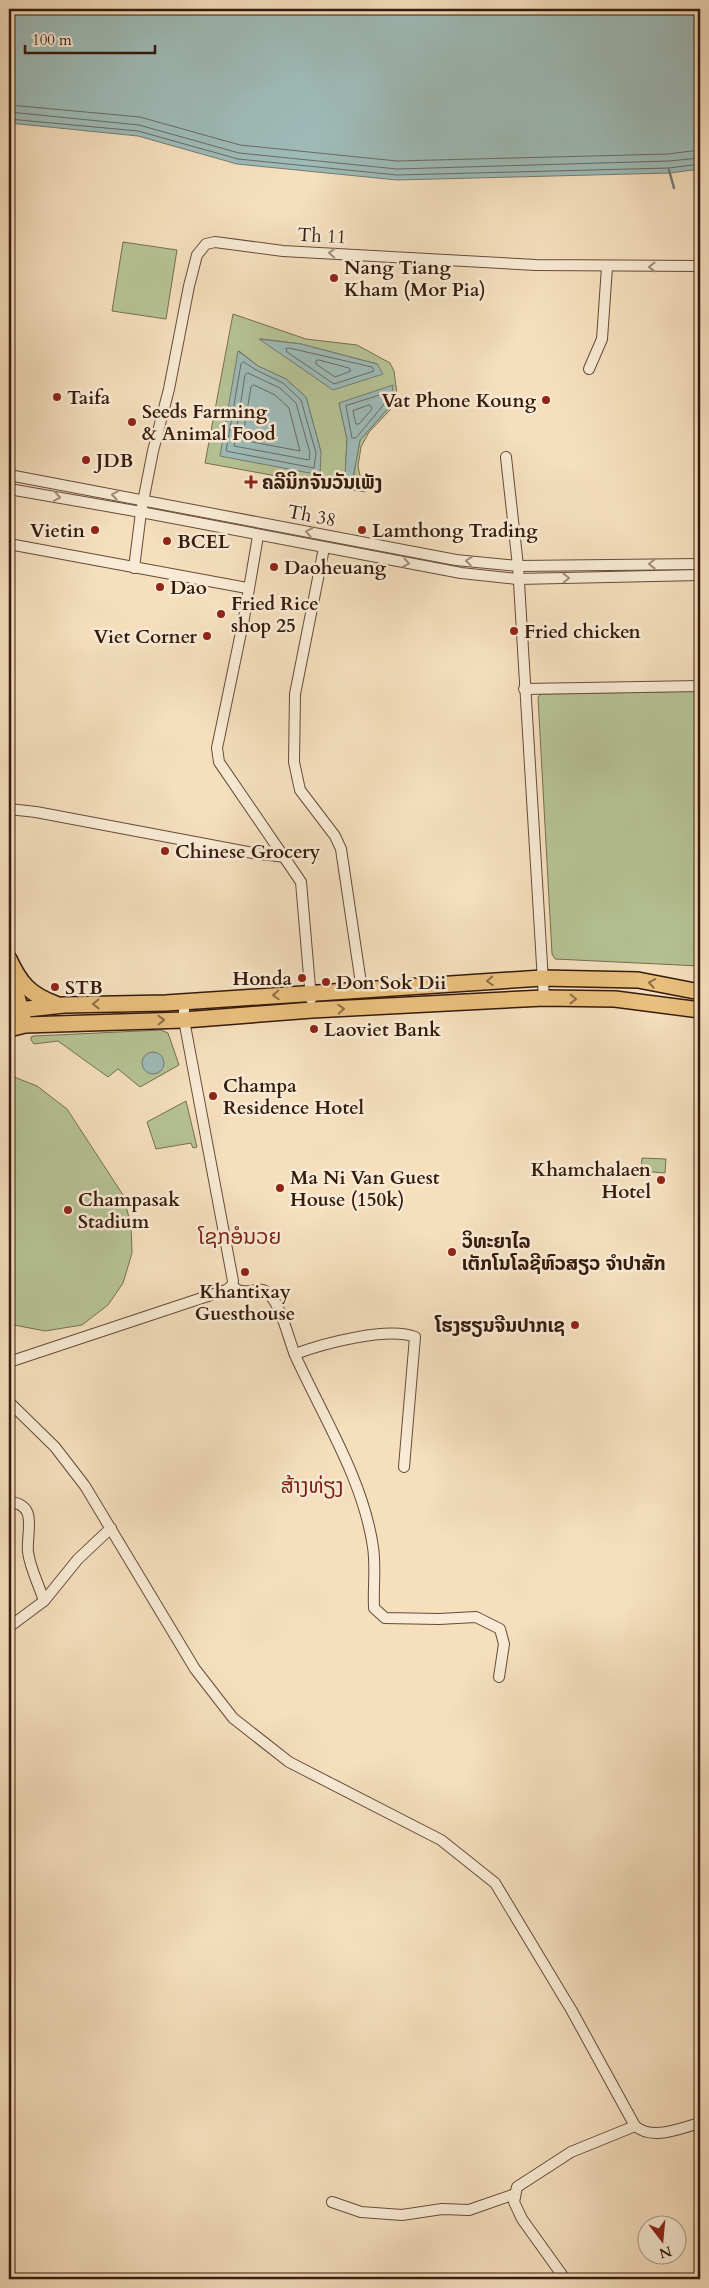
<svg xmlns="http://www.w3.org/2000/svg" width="709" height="2288" viewBox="0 0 709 2288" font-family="Cardo,'Noto Sans Lao',serif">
	<rect width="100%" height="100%" fill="#f5dfbd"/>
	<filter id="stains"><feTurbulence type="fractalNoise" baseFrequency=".004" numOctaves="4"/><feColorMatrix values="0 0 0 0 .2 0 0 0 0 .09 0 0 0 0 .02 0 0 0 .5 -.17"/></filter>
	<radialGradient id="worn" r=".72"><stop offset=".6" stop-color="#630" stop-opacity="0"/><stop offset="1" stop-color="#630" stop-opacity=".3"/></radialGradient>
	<g fill="#b6c395" stroke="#766e51" fill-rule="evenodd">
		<path d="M123 242 177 250 166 319 112 311Z"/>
		<path d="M233 314 306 339 357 345 390 363 394 371 397 394 390 410 369 432 361 447 358 466 362 485 366 487 365 492 205 463ZM261 339 301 344 377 364ZM239 351 258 366 286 379 306 397 321 452ZM339 403 391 405 360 440 353 478 345 477 347 439Z"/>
		<path d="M700 691V966L555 959 552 954 538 697 541 694Z"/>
		<path d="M161 1030 168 1033 179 1065 140 1087 118 1069 108 1077 58 1041 34 1044 31 1040V1037L34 1036Z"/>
		<path d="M9 1075 37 1086 67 1109 123 1195 131 1225 132 1253 123 1283 108 1305 82 1325 45 1331 9 1324Z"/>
		<path d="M186 1101 197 1147 193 1148 191 1143 156 1149 147 1122Z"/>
		<path d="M642 1158 666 1159 665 1173 641 1171Z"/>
	</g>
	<g fill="#9ebbb8" stroke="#747b74">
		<path d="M9 9H700V169L670 173 397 180 237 164 138 136 9 123Z"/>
		<path d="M259 339 301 344 377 364 383 374 333 390Z"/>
		<path d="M238 351 258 366 286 379 306 397 321 452 320 475 220 456Z"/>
		<path d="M393 385 391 405 360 440 353 478 345 477 347 439 339 403Z"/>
		<circle cx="153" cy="1063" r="11"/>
	</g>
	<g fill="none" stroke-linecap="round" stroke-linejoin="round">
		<g stroke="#6a6a62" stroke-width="1">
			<path d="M9 105 140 117 240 145 397 161 668 154 700 150"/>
			<path d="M9 112 139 125 239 153 397 169 669 161 700 158"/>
			<path d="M9 119 138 131 238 159 397 175 669 168 700 164"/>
			<path d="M289 348 372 367 374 371 334 384 287 352 286 349Z"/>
			<path d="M319 360 349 368 351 371 335 377 316 364V361Z"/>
			<path d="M244 362 256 370 283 383 301 400 316 453 314 468 226 451 241 364Z"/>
			<path d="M248 373 280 388 296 403 310 453 309 460 234 446 245 375Z"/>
			<path d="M254 385 275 395 289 408 300 451 242 440 251 387Z"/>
			<path d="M384 394 386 396 385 403 356 438H352L346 406Z"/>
			<path d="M370 405 372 409 359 424H356L353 411Z"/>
		</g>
		<g stroke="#747b74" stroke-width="2.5">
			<path d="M669 170 674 188"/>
			<path d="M695 291 700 301"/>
		</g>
		<g stroke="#664b39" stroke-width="12">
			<g id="minor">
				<path d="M589 369 602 339 607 267"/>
				<path d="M506 457 518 566 544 998"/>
				<path d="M9 475 456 560 518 566 700 564"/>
				<path d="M9 489 141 512 461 573 517 579 700 575"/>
				<path d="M258 536 244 618 217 748 219 762 301 882 311 999"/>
				<path d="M9 544 247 588"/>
				<path d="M324 548 295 694 294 762 300 790 335 836 341 849 362 990"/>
				<path d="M134 568 141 512 153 451 169 389 189 286 197 255 206 244 215 242 283 251 536 265 700 266"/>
				<path d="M524 689 700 686"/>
				<path d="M9 809 36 812 253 853 285 857"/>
				<path d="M232 1286C235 1288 239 1291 242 1291 250 1293 261 1286 268 1293 281 1305 288 1337 295 1355 323 1417 363 1479 373 1547 376 1567 373 1588 374 1608L385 1618 439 1619 476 1617 500 1629 504 1644 499 1677"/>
				<path d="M295 1354C322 1344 388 1326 415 1337L404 1467"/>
				<path d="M9 1362 226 1290 232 1286 233 1281 184 1020V1001"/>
				<path d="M9 1402 55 1447 85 1486 195 1669 233 1718 289 1762 441 1840 495 1883 572 2011 635 2126C653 2141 680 2128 700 2123"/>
				<path d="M9 1502C39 1504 26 1532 28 1552 30 1568 39 1585 44 1601"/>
				<path d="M9 1627 44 1601 78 1559 111 1528"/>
				<path d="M332 2202 361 2212 402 2215 442 2209 469 2210 515 2194"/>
				<path d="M565 2279 522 2219 514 2202 517 2187 571 2152 635 2126"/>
			</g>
		</g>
		<g stroke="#361a0d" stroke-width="18">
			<g id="highway">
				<path d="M9 959C20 983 30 995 56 1004"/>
				<path d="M11 974 23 1019"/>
				<path d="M9 1011 64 1005 166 1003 542 978 638 980 700 992"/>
				<path d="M9 1029 25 1025 184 1020 312 1010 544 998 615 999 700 1010"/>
			</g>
		</g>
		<use href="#minor" stroke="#f8ead4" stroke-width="10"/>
		<use href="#highway" stroke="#eac07e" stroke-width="15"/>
	</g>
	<defs><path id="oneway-chevron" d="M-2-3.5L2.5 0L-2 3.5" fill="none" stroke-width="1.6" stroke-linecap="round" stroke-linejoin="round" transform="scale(1.25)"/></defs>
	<g stroke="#a18c7a">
		<use href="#oneway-chevron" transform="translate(332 253) rotate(-177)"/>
		<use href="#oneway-chevron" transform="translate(652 267) rotate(180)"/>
		<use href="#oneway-chevron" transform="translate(115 495) rotate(-170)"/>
		<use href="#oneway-chevron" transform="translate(57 497) rotate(10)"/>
		<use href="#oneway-chevron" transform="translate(309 532) rotate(-169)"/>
		<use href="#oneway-chevron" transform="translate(469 561) rotate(-174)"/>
		<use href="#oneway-chevron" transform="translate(406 563) rotate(11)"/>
		<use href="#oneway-chevron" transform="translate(652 564) rotate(179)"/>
		<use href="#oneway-chevron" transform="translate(566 578) rotate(-1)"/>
	</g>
	<g stroke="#906d46">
		<use href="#oneway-chevron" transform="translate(490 981) rotate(176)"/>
		<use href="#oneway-chevron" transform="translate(652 983) rotate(-170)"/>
		<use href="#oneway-chevron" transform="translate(276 995) rotate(177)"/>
		<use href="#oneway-chevron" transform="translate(573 999) rotate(1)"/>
		<use href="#oneway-chevron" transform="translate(96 1004) rotate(179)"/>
		<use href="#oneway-chevron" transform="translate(341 1009) rotate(-3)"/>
		<use href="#oneway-chevron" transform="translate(161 1020) rotate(-2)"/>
	</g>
	<g fill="#8f2418" stroke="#f8ead4" stroke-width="2">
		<circle cx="334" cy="278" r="5"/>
		<circle cx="57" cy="397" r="5"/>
		<circle cx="546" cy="400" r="5"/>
		<circle cx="132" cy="422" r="5"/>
		<circle cx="86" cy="460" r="5"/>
		<path d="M248.5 474.5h5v5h5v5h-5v5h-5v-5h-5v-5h5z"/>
		<circle cx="95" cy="530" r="5"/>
		<circle cx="362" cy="530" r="5"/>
		<circle cx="167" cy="541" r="5"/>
		<circle cx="274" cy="567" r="5"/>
		<circle cx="160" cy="587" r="5"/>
		<circle cx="221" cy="614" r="5"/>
		<circle cx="514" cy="631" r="5"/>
		<circle cx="207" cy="636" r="5"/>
		<circle cx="165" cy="851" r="5"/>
		<circle cx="302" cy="978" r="5"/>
		<circle cx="326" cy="982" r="5"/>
		<circle cx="55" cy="987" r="5"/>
		<circle cx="314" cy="1029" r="5"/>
		<circle cx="213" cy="1096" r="5"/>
		<circle cx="661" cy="1180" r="5"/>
		<circle cx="280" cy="1188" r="5"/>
		<circle cx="68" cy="1210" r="5"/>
		<circle cx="452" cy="1252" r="5"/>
		<circle cx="245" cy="1272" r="5"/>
		<circle cx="575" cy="1325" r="5"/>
	</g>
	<g text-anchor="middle" stroke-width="5" stroke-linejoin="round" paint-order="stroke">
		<g font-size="19" fill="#361a0d" stroke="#f8ead4">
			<text transform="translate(322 235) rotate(3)" y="7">Th 11</text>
			<text transform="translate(312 515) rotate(11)" y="7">Th 38</text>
		</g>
		<g font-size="19" font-weight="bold" fill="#361a0d" stroke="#f8ead4" text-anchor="start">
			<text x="344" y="274">Nang Tiang<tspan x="344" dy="22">Kham (Mor Pia)</tspan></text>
			<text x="67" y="404">Taifa</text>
			<text x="536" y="407" text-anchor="end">Vat Phone Koung</text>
			<text x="142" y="418">Seeds Farming<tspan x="142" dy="22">&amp; Animal Food</tspan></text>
			<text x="96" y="467">JDB</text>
			<text x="262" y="489">ຄລີນິກຈັນວັນເພັງ</text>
			<text x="85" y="537" text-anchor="end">Vietin</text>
			<text x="372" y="537">Lamthong Trading</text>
			<text x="177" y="548">BCEL</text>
			<text x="284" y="574">Daoheuang</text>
			<text x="170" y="594">Dao</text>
			<text x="231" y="610">Fried Rice<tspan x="231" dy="22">shop 25</tspan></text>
			<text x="524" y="638">Fried chicken</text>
			<text x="197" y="643" text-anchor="end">Viet Corner</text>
			<text x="175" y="858">Chinese Grocery</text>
			<text x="292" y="985" text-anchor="end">Honda</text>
			<text x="336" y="989">Don Sok Dii</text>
			<text x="65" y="994">STB</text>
			<text x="324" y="1036">Laoviet Bank</text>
			<text x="223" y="1092">Champa<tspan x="223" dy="22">Residence Hotel</tspan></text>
			<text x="651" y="1176" text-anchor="end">Khamchalaen<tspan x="651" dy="22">Hotel</tspan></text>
			<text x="290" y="1184">Ma Ni Van Guest<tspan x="290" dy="22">House (150k)</tspan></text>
			<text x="78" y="1206">Champasak<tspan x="78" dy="22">Stadium</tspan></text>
			<text x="462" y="1248">ວິທະຍາໄລ<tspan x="462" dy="22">ເຕັກໂນໂລຊີຫົວສຽວ ຈຳປາສັກ</tspan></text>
			<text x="245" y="1298" text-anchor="middle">Khantixay<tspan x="245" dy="22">Guesthouse</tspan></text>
			<text x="565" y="1332" text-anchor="end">ໂຮງຮຽນຈີນປາກເຊ</text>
		</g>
		<g font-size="21" fill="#7a1f14" stroke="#f8ead4">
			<text x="240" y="1244">ໂຊກອໍນວຍ</text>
			<text x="312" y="1493">ສ້າງທ່ຽງ</text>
		</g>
	</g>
	<rect width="709" height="2288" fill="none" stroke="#f5dfbd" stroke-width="30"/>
	<rect x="10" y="10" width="689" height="2268" fill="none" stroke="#361a0d" stroke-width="2.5"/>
	<rect x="15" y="15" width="679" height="2258" fill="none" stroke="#361a0d"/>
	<g transform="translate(662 2240) rotate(164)"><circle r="24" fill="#f8ead4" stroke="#aa9784"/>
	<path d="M0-4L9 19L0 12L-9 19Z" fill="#8f2418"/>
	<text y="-8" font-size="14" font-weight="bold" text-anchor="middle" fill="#361a0d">N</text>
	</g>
	<path d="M25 45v8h130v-8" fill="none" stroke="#361a0d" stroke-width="2.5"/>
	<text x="32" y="45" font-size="15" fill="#361a0d" stroke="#f8ead4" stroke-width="4" paint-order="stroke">100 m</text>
	<rect width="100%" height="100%" filter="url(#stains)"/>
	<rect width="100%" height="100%" fill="url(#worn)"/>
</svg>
